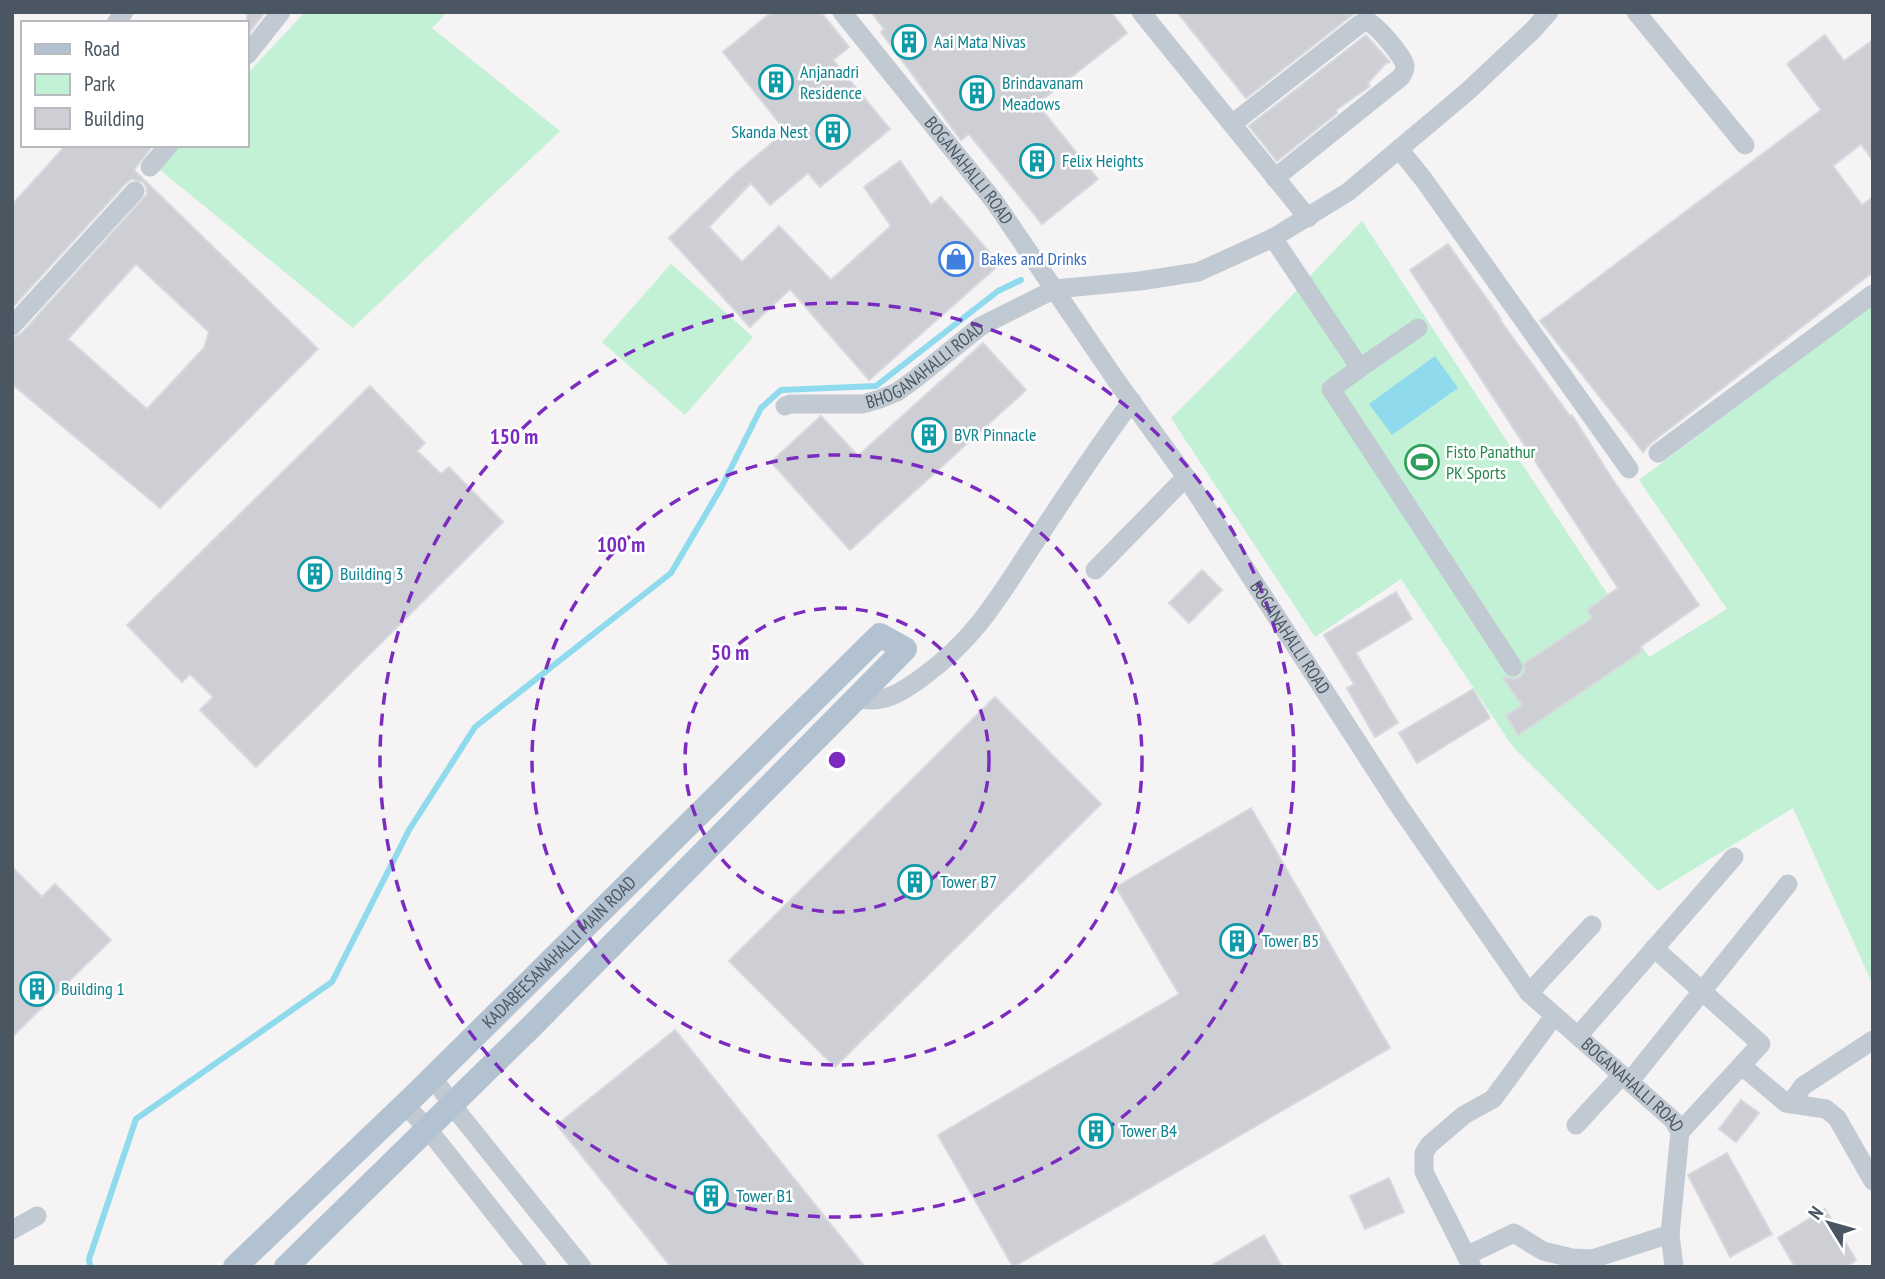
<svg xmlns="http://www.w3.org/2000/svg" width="1885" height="1279" viewBox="0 0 1885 1279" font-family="'PT Sans Narrow',sans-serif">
	<rect width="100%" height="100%" fill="#f5f3f3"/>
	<g fill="#c3f1d5">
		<path d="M305 12H447L432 28 560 131 353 328 159 169 181 145H247V74Z"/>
		<path d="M1362 221 1649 657 1727 609 1639 480 1873 304V985L1793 808 1658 891 1513 747 1401 579 1315 637 1171 418 1245 345Z"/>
		<path d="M671 264 753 337 685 415 602 342Z"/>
	</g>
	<path fill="#90daee" d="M1435 356 1458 388 1392 435 1369 404Z"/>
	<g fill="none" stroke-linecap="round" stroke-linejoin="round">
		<path stroke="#90daee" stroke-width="6" d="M90 1267 89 1259 136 1119 332 982 409 830 475 727 671 573 721 488 761 408 781 390 876 386 998 291 1021 280"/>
	</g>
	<g fill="#cdcfd5" stroke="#d7d9de" stroke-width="2" fill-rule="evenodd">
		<path d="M247 12H265L247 36Z"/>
		<path d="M772 12H821L849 47 833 60 890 129 820 187 808 173 770 205 751 183 709 227 742 262 779 226 831 280 891 226 864 187 900 161 931 205 941 197 1000 264 869 380 790 289 750 327 669 238 736 173 779 137 777 135 784 129 723 52Z"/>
		<path d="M871 12H1111L1127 33 1037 104 1098 179 1042 224 969 134 961 140 881 32 884 29Z"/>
		<path d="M1177 12H1356L1246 98Z"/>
		<path d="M1366 35 1390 62 1385 64 1368 83 1370 86 1336 110 1337 113 1277 161 1249 126Z"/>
		<path d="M1825 35 1844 61 1873 40V161L1861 144 1833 166 1862 205 1873 197V272L1651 443 1643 452 1540 321 1821 110 1787 64Z"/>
		<path d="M66 145H153L134 170 318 349 160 508 12 384V338L21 334 147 194 146 187 143 182 132 179 126 183 12 308V205ZM136 264 209 332 204 348 147 409 68 339Z"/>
		<path d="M1448 244 1501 319 1500 320 1570 416 1572 415 1611 477 1699 605 1640 647 1642 651 1518 735 1506 716 1522 705 1503 678 1506 677 1514 679 1520 677 1524 672V664L1592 618 1587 610 1618 588 1410 270Z"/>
		<path d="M983 343 1026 390 850 550 771 462 821 416 858 456Z"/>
		<path d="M370 386 425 443 417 451 441 474 449 467 503 522 256 767 200 710 213 697 190 674 182 682 127 625Z"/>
		<path d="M1202 570 1222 590 1189 623 1169 603Z"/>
		<path d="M1396 592 1412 619 1356 653 1398 723 1375 737 1347 688 1354 684 1324 635Z"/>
		<path d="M1473 689 1490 718 1417 763 1399 733Z"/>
		<path d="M995 697 1101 804 835 1067 729 961Z"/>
		<path d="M1251 808 1390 1048 1013 1267 938 1135 1179 994 1116 887Z"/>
		<path d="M12 867 42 897 55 884 111 940 12 1037Z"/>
		<path d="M675 1030 865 1267H671L557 1125Z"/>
		<path d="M1741 1100 1759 1113 1736 1142 1719 1129Z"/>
		<path d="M1727 1153 1772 1234 1730 1257 1688 1175Z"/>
		<path d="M1389 1178 1404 1212 1365 1229 1350 1196Z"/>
		<path d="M1825 1209 1856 1260 1846 1267H1795L1778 1238Z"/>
		<path d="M1264 1235 1282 1267H1209Z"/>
	</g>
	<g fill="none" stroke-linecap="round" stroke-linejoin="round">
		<g stroke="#c1cad2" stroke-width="19">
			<path id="s1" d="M842 12 994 201 1116 380 1186 477 1397 803 1529 993 1673 1120 1680 1132 1670 1234 1674 1267"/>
			<path d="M1141 12 1308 218"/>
			<path d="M1636 12 1745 145"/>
			<path d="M116 23 124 12"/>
			<path d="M247 55 281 12"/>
			<path d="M1232 124 1360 24 1367 21C1376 24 1404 57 1405 66 1405 71 1403 73 1401 77L1275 178"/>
			<path d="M1399 149 1424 180 1629 469"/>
			<path d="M150 167 169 145"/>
			<path d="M1273 238 1360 368 1331 389 1513 667"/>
			<path d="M12 326 135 191"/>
			<path d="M1360 368 1418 328"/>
			<path id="s2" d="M785 406 790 404H863L880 399 897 392 915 379 981 326 1055 289 1140 281 1198 272 1273 238 1348 192 1468 91 1533 30 1549 12"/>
			<path d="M1658 453 1873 294"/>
			<path d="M1095 570 1186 477"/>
			<path d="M856 698C884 705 902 692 924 676 978 636 999 596 1035 542 1066 495 1098 446 1132 401"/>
			<path d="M1654 948 1761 1044 1680 1132"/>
			<path d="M1529 993 1592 925"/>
			<path d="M1578 1036 1734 857"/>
			<path d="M1742 1066 1786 1103 1826 1109 1837 1118 1873 1181"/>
			<path d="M433 1077 452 1105 582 1267"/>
			<path d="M1630 1081 1788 884"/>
			<path d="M1790 1104 1803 1086 1873 1040"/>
			<path d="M405 1105 427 1128 537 1267"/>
			<path d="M1576 1125 1622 1075"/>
			<path d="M12 1230 37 1216"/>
			<path d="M1466 1256 1514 1233 1543 1251 1572 1258 1592 1259 1670 1234"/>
			<path d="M1472 1267 1424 1172V1153L1429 1145 1464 1115 1493 1099 1554 1016"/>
		</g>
		<path stroke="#b3c2d1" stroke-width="24" id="s3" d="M235 1267 414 1096 880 635 905 649 531 1027 286 1267"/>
	</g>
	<g fill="none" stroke="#7b2cbf" stroke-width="3.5" stroke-dasharray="12 9">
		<circle cx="837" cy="760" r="152"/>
		<circle cx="837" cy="760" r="305"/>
		<circle cx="837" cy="760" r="457"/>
	</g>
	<defs>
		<g id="building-ring" transform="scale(1.75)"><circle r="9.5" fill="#fff" stroke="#0f9aa8" stroke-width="1.5"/><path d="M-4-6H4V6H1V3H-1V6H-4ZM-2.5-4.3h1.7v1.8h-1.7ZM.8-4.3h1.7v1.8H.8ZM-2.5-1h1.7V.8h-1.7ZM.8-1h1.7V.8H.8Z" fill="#0f9aa8"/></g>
		<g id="shop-ring" transform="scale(1.75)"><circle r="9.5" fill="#fff" stroke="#3f7fe0" stroke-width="1.5"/><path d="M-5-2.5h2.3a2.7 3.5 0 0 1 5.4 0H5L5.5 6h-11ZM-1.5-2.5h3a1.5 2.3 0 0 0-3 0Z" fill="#3f7fe0"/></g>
		<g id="stadium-ring" transform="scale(1.75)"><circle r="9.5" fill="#fff" stroke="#2e9e5b" stroke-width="1.5"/><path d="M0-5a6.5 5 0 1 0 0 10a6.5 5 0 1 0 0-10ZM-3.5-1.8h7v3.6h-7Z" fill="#2e9e5b"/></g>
	</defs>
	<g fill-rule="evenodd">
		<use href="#building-ring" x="909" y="42"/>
		<use href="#building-ring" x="776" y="82"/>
		<use href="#building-ring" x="977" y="93"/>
		<use href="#building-ring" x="833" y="132"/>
		<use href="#building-ring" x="1037" y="161"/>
		<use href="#shop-ring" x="956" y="259"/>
		<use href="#building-ring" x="929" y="435"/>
		<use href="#stadium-ring" x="1422" y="462"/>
		<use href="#building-ring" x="315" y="574"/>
		<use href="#building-ring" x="915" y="882"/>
		<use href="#building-ring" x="1237" y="941"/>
		<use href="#building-ring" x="37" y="989"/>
		<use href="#building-ring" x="1096" y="1131"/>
		<use href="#building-ring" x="711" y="1196"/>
	</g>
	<g text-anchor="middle" stroke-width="5" stroke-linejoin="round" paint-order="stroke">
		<g font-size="18" fill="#0d838f" stroke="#fff" text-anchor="start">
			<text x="934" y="48">Aai Mata Nivas</text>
			<text x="800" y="78">Anjanadri<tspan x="800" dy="21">Residence</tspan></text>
			<text x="1002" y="89">Brindavanam<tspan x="1002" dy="21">Meadows</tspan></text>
			<text x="808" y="138" text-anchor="end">Skanda Nest</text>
			<text x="1062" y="167">Felix Heights</text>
			<text x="954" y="441">BVR Pinnacle</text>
			<text x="340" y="580">Building 3</text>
			<text x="940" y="888">Tower B7</text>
			<text x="1262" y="947">Tower B5</text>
			<text x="61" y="995">Building 1</text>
			<text x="1120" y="1137">Tower B4</text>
			<text x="736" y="1202">Tower B1</text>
		</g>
		<g font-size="18" fill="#4a5661" stroke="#fff">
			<text dy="6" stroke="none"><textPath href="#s1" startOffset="203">BOGANAHALLI ROAD</textPath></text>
			<text dy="6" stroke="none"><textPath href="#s2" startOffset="152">BHOGANAHALLI ROAD</textPath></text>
			<text dy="6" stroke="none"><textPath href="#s1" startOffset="770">BOGANAHALLI ROAD</textPath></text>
			<text dy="6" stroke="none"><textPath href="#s3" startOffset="452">KADABEESANAHALLI MAIN ROAD</textPath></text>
			<text dy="6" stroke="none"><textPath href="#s1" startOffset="1337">BOGANAHALLI ROAD</textPath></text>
		</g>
		<g font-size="18" fill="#366cbe" stroke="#fff" text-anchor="start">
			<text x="981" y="265">Bakes and Drinks</text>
		</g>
		<g font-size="18" fill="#27864d" stroke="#fff" text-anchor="start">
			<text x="1446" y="458">Fisto Panathur<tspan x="1446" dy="21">PK Sports</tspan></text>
		</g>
	</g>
	<circle cx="837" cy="760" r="10" fill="#7b2cbf" stroke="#fff" stroke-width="3.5"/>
	<g font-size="21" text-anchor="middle" font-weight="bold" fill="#7b2cbf" stroke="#fff" stroke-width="5" stroke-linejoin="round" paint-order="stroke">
		<text x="514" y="444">150 m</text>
		<text x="621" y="552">100 m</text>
		<text x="730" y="660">50 m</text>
	</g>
	<rect width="1885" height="1279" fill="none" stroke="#4a5661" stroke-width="28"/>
	<rect x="21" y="21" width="228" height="126" fill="#ffffff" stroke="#b7bbc0" stroke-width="2"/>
	<rect x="35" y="44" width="35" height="10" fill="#b3c2d1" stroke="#b7bbc0" stroke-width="2"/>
	<text x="84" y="56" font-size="21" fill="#4a5661">Road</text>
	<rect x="35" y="74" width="35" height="21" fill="#c3f1d5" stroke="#b7bbc0" stroke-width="2"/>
	<text x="84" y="91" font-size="21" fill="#4a5661">Park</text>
	<rect x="35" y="108" width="35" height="21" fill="#cdcfd5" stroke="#b7bbc0" stroke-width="2"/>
	<text x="84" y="126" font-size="21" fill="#4a5661">Building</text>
	<g transform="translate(1829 1223) rotate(307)" stroke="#ffffff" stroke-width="5" paint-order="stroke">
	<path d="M0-5L12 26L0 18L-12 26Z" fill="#4a5661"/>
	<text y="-10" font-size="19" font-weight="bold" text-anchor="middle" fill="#4a5661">N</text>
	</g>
</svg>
